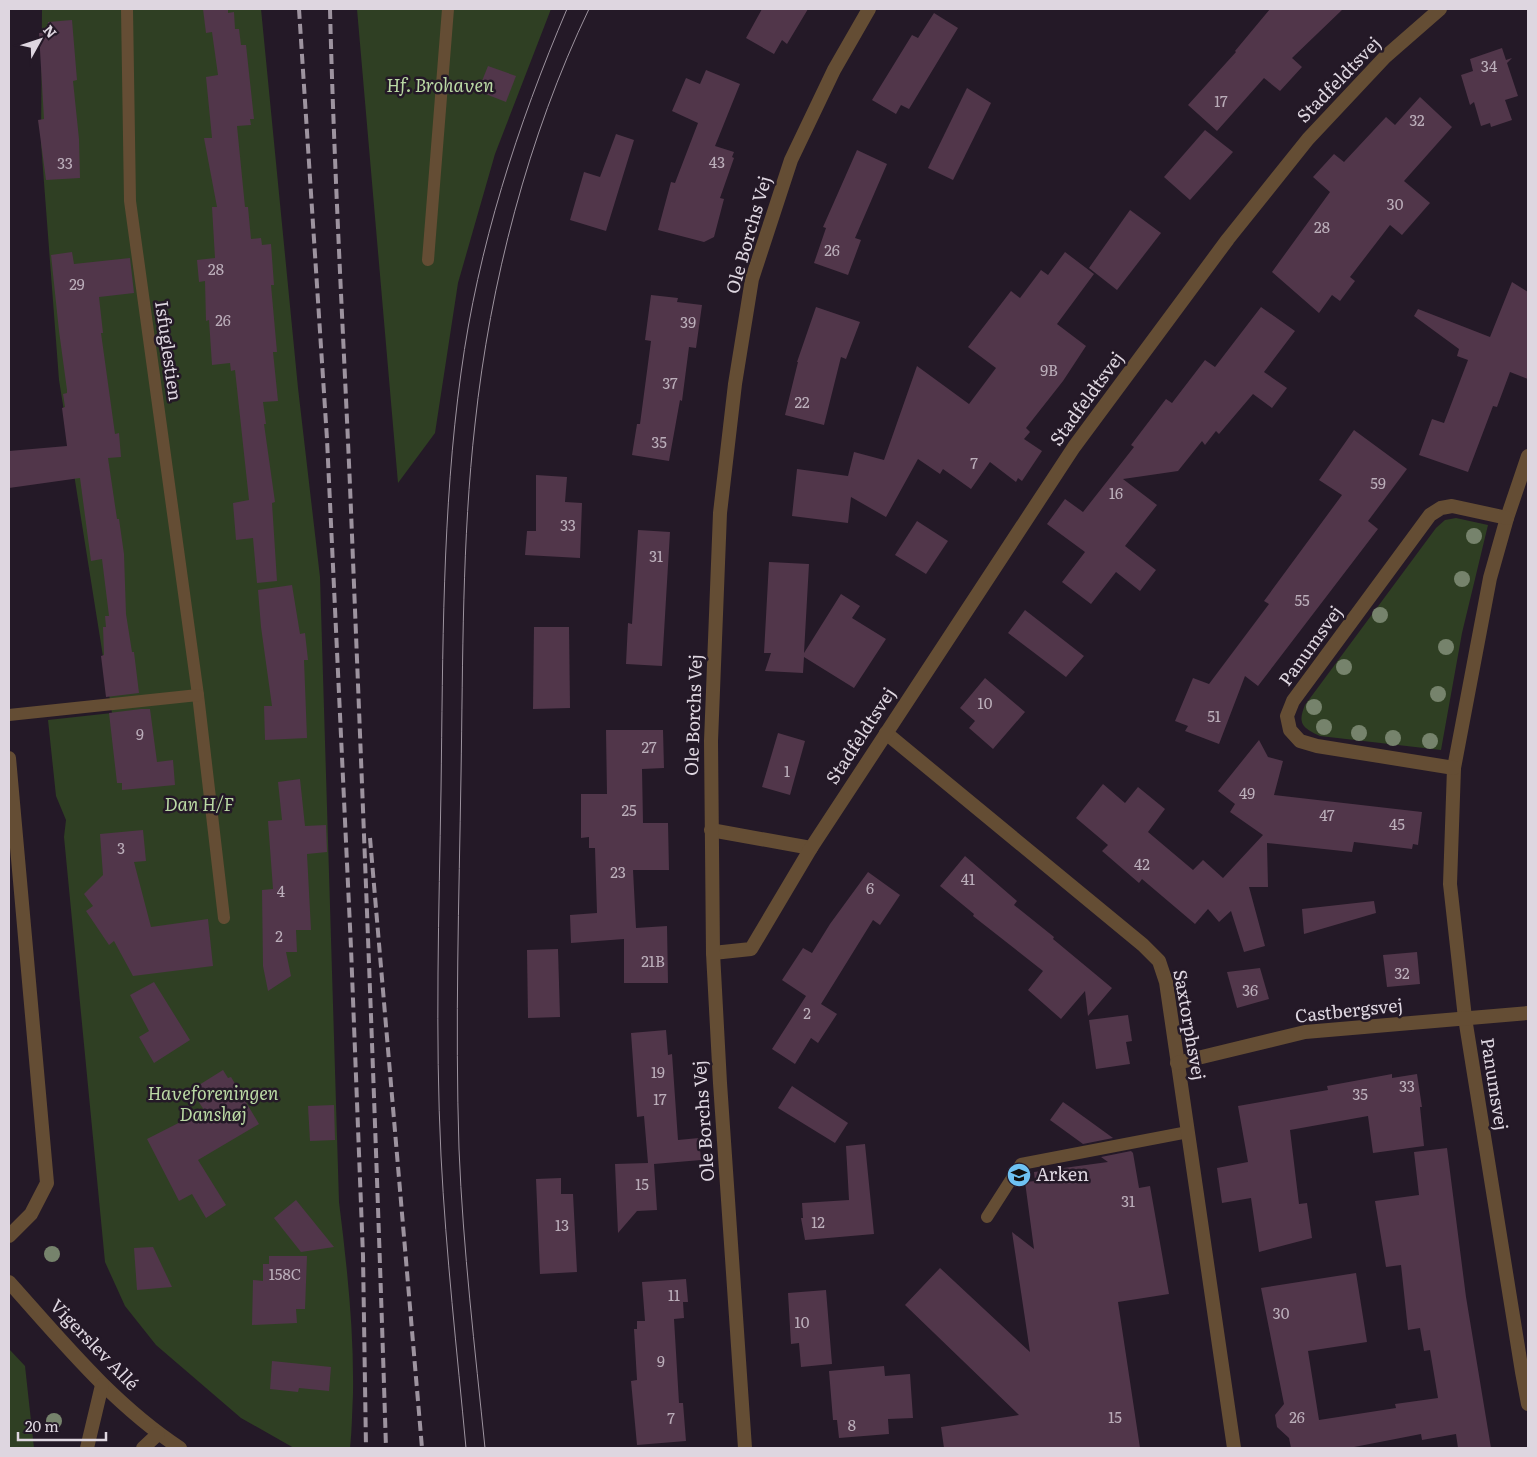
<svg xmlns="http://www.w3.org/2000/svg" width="1537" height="1457" viewBox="0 0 1537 1457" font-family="Literata,serif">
	<rect width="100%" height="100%" fill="#241927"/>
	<g fill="#2f3f23">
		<path d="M42 9H261L298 388 320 577 339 1202C347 1266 354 1330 353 1394 352 1412 352 1430 350 1448H294L241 1418 156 1345 125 1306 105 1262 64 837 66 820 56 796 48 720 112 713 59 380 41 143Z"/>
		<path d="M357 9H551L495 154 458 283 435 433 398 483Z"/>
		<path d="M1456 518 1488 525 1462 633 1441 750 1320 736C1303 728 1297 724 1305 705L1436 528 1445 520Z"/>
		<path d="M9 1349 25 1366 34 1448H9Z"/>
	</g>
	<g fill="#51364a">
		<path d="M203 9H228V13L234 12 235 29H239L241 45H246L254 119H250L251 125 237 126 245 207H248L251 239 261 238 262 245 271 244 274 285H271L277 352H273L278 401 263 402 266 424H264L275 502 272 503 277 581 257 583 253 538 236 540 233 503 249 500 235 370 231 371 230 363 212 365 209 320 206 321 205 281 199 282 197 260 215 258 212 207H217L204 138H212L206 77 218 75 212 32 206 33Z"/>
		<path d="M762 9H808L787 44 782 40 774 54 746 38Z"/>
		<path d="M1270 9H1343L1292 58 1302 67 1280 91 1264 78 1217 131 1188 105 1236 52 1235 51Z"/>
		<path d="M934 13 958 28 909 109 901 105 896 114 872 100 912 35 918 38Z"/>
		<path d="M72 20 77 80 73 81 79 139 80 178 46 180 38 120 44 119 39 33 50 32 48 22Z"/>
		<path d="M1502 48 1506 60 1512 58 1507 63 1518 96 1505 100 1512 120 1491 127 1490 123 1481 126 1474 102 1470 105 1461 75 1473 71 1470 59Z"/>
		<path d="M488 66 516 76 506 102 478 91Z"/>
		<path d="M706 70 740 84 715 146 734 152 732 157 734 158 720 198 724 199 714 237 704 242 658 230 671 182 675 183 698 123 672 111 686 78 700 84Z"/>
		<path d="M967 88 991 103 953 180 928 168Z"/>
		<path d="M1420 97 1452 127 1404 181 1430 203 1402 235 1390 225 1350 277 1355 281 1340 301 1332 295 1319 313 1272 272 1330 192 1313 177 1334 154 1344 162 1386 117 1395 125Z"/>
		<path d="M1205 130 1233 152 1190 200 1164 177Z"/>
		<path d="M616 134 634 140 606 231 570 220 584 172 600 177Z"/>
		<path d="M857 150 887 164 855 238 861 240 848 275 814 263 826 228 823 227Z"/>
		<path d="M1130 210 1161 233 1117 290 1089 268Z"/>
		<path d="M72 252 74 264 130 258 134 293 99 297 103 333H101L115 434 119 433 121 457 108 458 117 519H119L124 554 126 614 132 652H134L139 693 106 697 101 656 104 655 103 627H106L105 616H109L102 559 91 561 80 478 9 488V451L67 446 62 408 65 407 63 394 67 393V390L59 331 51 255Z"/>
		<path d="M1065 252 1094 274 1057 324 1086 346 1063 381 1026 428 1030 432 1024 439 1042 451 1022 481 1018 478 1016 482 990 462 971 489 943 469 940 474 918 459 886 517 851 497 848 523 792 516 797 469 848 476 854 452 884 460 917 366 969 404 996 368 968 347 1011 291 1020 298 1041 270 1048 275Z"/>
		<path d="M1512 282 1528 292V379L1510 372 1497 407 1493 406 1468 472 1419 455 1432 419 1444 423 1468 360 1457 356 1459 349 1414 316 1418 309 1490 337Z"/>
		<path d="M651 295 678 298 677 302 702 305 696 348 689 347 682 401 680 400 669 461 632 455 637 424H640L651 341 645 340Z"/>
		<path d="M816 307 860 322 846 359 841 357 824 425 785 415 798 362H797Z"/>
		<path d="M1261 307 1295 331 1264 372 1287 388 1272 408 1253 394 1219 434 1216 431 1205 445 1202 441 1178 471 1123 479 1157 505 1125 546 1156 570 1140 591 1116 572 1091 604 1062 582 1085 552 1047 524 1065 499 1083 512 1134 447 1131 445 1166 399 1172 403 1205 360 1215 367Z"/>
		<path d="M1354 430 1407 469 1368 521 1378 529 1258 686 1245 676 1219 744 1185 731 1188 726 1175 721 1193 678 1209 684 1269 604 1264 601 1342 495 1319 480Z"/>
		<path d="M536 475 567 477 565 502 582 503 580 558 525 555 527 531H536Z"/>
		<path d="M917 521 948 541 926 574 895 555Z"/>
		<path d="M638 530 670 532 662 666 626 664 628 623 632 624Z"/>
		<path d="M769 562 809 564 804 653 841 594 860 606 852 618 886 639 854 688 804 657 803 673 765 671 771 653H764Z"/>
		<path d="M292 585 300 634 305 633 308 660H304L307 738 265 740 264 706H272L261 627 258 590Z"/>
		<path d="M1025 610 1084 656 1066 677 1008 633Z"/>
		<path d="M534 627H569L570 708 533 709Z"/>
		<path d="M985 678 1025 712 993 749 969 728 975 721 960 708Z"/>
		<path d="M141 709H150L157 762 173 760 175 785 122 790V783H117L109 713Z"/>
		<path d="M606 730H663L664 768 642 769 643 823H668L669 870H633L636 928 667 926 668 983H624V939L571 943 570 915 597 913 595 848H589V837L581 838V794H607Z"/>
		<path d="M778 733 805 741 790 795 762 787Z"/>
		<path d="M1259 740 1268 757 1283 761 1274 795 1422 812 1418 845 1413 844 1412 849 1354 842 1352 852 1267 843 1268 887H1249L1265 946 1244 952 1231 911 1219 922 1208 909 1195 924 1142 879 1139 883 1102 851 1108 845 1076 818 1103 784 1125 803 1138 787 1165 809 1148 832 1193 870 1203 860 1223 878 1263 835 1230 812 1235 804 1218 791Z"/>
		<path d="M300 779 305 826 326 825 327 852 307 854 311 930H296L297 952H286L291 976 268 991 263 966 262 890 273 889 268 821 282 820 278 782Z"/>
		<path d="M143 830 146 861 134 862 151 927 208 919 213 966 133 976 114 941 109 945 86 911 93 906 84 894 103 875 100 834Z"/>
		<path d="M965 856 1017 901 1014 905 1054 937 1053 939 1112 988 1088 1016 1085 991 1061 1019 1028 990 1043 971 973 916 974 914 940 886Z"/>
		<path d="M868 872 900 895 880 925 873 920 821 1004 837 1014 818 1043 811 1038 795 1064 772 1049 806 996 782 980 803 948 812 953 830 924Z"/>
		<path d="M1374 901 1376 913 1304 934 1302 909Z"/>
		<path d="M558 949 560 1017 528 1018 527 950Z"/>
		<path d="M1417 952 1420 984 1387 987 1383 955Z"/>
		<path d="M1260 968 1269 999 1237 1008 1227 972Z"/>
		<path d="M154 982 190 1040 154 1063 139 1037 149 1031 130 995Z"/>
		<path d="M1128 1015 1132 1041 1126 1042 1130 1064 1096 1069 1089 1020Z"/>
		<path d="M666 1030 668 1055 672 1054 678 1140 699 1138 701 1160 654 1164 657 1210 637 1211 618 1233 615 1164 648 1163 644 1116 637 1117 631 1033Z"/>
		<path d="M223 1070 228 1078 231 1077 259 1124 198 1160 226 1205 206 1218 192 1194 179 1201 147 1139 204 1110 191 1090Z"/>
		<path d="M1392 1074V1078L1417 1074 1422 1107H1420L1424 1146 1373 1153 1368 1116 1290 1130 1299 1204 1307 1203 1312 1238 1259 1252 1251 1198 1222 1203 1217 1168 1248 1162 1238 1106 1328 1090 1327 1086Z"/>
		<path d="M792 1086 848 1123 835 1143 778 1108Z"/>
		<path d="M1063 1102 1073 1109 1113 1138 1083 1144 1050 1120Z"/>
		<path d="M334 1105 335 1140 310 1141 308 1106Z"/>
		<path d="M865 1144 874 1234 805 1240 801 1218H803L802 1203 849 1200 846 1146Z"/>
		<path d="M1447 1148 1466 1297 1491 1448H1458L1456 1434 1422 1440 1421 1434 1349 1448H1291L1289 1438 1277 1427 1275 1415 1284 1404 1261 1288 1356 1273 1367 1342 1308 1351 1319 1420 1396 1408 1395 1404 1438 1398 1430 1350 1424 1351 1420 1328 1408 1330 1401 1265 1386 1267 1375 1201 1419 1195 1414 1152Z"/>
		<path d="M1131 1151 1133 1153 1139 1188 1150 1186 1169 1294 1118 1302 1140 1448H944L941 1427 1019 1415 905 1305 940 1268 1030 1352 1012 1232 1034 1249 1025 1182 1035 1181 1034 1172 1108 1162 1101 1157Z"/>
		<path d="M561 1178V1194H573L577 1272 540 1274 536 1179Z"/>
		<path d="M296 1200 334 1247 301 1252 274 1218Z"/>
		<path d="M153 1247 172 1287 137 1290 134 1248Z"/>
		<path d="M269 1256H307L305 1309H296L297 1323 252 1325 253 1280 263 1281V1264H269Z"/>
		<path d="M686 1279 688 1302H683L684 1318 674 1319 679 1403H683L686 1441 637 1445 631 1381 637 1380 634 1329H637V1321H645L642 1282Z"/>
		<path d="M826 1290 832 1364 801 1367 799 1343 791 1344 788 1293Z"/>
		<path d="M272 1361 331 1367 329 1391 299 1388 298 1392 270 1389Z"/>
		<path d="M884 1366 885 1376 910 1374 913 1418 888 1419 889 1434 839 1438 837 1420H833L829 1371Z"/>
	</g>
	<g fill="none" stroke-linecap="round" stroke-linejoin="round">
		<g stroke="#644d34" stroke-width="12">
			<path d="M127 9 130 201 198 695 224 918"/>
			<path d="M428 260 448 9"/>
			<path d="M9 715 198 695"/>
			<path d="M987 1217 1021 1164 1188 1132"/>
		</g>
		<g stroke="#644d34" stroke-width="14">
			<path d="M1528 456 1507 518 1490 578 1454 768 1450 884 1465 1018 1522 1372 1528 1404"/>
			<path d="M886 733 1143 945 1159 961 1166 982 1234 1448"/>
			<path d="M9 758 47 1183 31 1214 9 1236"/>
			<path d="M1454 768 1317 746 1300 741 1290 730 1287 716 1293 701 1430 515 1441 508 1452 506 1507 518"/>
			<path d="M711 830 811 848"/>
			<path d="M713 953 751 949 811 848 1074 447 1228 239 1308 139 1385 57 1440 9"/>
			<path d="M1177 1063 1305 1032 1528 1013"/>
			<path d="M745 1448 720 1083 713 953 711 741 720 513 735 384 752 279 791 160 834 70 869 9"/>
		</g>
		<g stroke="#644d34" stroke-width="14">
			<path d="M9 1282C62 1341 113 1404 180 1448"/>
			<path d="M87 1448 102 1385"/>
			<path d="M143 1448 158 1434"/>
		</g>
		<g stroke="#9d939f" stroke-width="1">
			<path d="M466 1448C457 1351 446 1254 441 1156 435 1034 439 912 441 790 443 651 442 511 461 373 478 247 517 126 567 9"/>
			<path d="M485 1448C475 1349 463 1249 459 1149 455 1024 459 900 461 775 463 658 462 540 475 424 490 283 528 136 589 9"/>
		</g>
		<g stroke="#9d939f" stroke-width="4" stroke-dasharray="10 5" stroke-linecap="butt">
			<path d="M299 9 327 439 351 948 363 1256 366 1448"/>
			<path d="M330 9C334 168 343 327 350 486 363 807 376 1127 386 1448"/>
			<path d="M370 838 422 1448"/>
		</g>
	</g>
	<g fill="#76836c">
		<circle cx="1474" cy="536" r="8"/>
		<circle cx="1462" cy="579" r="8"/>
		<circle cx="1380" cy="615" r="8"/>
		<circle cx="1446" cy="647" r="8"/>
		<circle cx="1344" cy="667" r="8"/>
		<circle cx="1438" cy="694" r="8"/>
		<circle cx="1314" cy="707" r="8"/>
		<circle cx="1324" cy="727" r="8"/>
		<circle cx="1359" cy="733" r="8"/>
		<circle cx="1393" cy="738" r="8"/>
		<circle cx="1430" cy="741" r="8"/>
		<circle cx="52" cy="1254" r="8"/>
		<circle cx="54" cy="1421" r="8"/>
	</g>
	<defs>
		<g id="school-disc" transform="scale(1.25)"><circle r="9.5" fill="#6ec2f3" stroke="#241927"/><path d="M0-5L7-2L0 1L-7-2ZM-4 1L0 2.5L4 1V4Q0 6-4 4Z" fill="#111"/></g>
	</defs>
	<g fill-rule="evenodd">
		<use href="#school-disc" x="1019" y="1175"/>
	</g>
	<g text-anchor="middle" stroke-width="5" stroke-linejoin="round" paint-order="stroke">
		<g font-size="15" fill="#bbaeba">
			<text x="1489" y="72">34</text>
			<text x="1221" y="107">17</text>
			<text x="1417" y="126">32</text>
			<text x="717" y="168">43</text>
			<text x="65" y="169">33</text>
			<text x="1395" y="210">30</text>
			<text x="1322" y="233">28</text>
			<text x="832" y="256">26</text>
			<text x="216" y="275">28</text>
			<text x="77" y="290">29</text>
			<text x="223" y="326">26</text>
			<text x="688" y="328">39</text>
			<text x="1049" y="376">9B</text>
			<text x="670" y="389">37</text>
			<text x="802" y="408">22</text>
			<text x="659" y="448">35</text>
			<text x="974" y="469">7</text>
			<text x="1378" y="489">59</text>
			<text x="1116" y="499">16</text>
			<text x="568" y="531">33</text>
			<text x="656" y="562">31</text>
			<text x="1302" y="606">55</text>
			<text x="985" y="709">10</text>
			<text x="1214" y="722">51</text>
			<text x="140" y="740">9</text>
			<text x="649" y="753">27</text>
			<text x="787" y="777">1</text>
			<text x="1247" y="799">49</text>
			<text x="629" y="816">25</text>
			<text x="1327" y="821">47</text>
			<text x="1397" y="830">45</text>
			<text x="121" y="854">3</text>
			<text x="1142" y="870">42</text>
			<text x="618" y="878">23</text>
			<text x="968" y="885">41</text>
			<text x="870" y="894">6</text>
			<text x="281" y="897">4</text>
			<text x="279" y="942">2</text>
			<text x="653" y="967">21B</text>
			<text x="1402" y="979">32</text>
			<text x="1250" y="996">36</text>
			<text x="807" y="1019">2</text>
			<text x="658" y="1078">19</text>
			<text x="1407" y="1092">33</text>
			<text x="1360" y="1100">35</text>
			<text x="660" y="1105">17</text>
			<text x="642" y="1190">15</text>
			<text x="1128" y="1207">31</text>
			<text x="818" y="1228">12</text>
			<text x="562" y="1231">13</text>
			<text x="285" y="1280">158C</text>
			<text x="674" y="1301">11</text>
			<text x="1281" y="1319">30</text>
			<text x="802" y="1328">10</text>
			<text x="661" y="1367">9</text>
			<text x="1115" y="1423">15</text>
			<text x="1297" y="1423">26</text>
			<text x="671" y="1424">7</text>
			<text x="852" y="1431">8</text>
		</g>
		<g font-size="18" fill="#ded6e0" stroke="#241927">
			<text transform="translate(1339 80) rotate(-46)" y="6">Stadfeldtsvej</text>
			<text transform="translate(749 235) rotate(-74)" y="6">Ole Borchs Vej</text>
			<text transform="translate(168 351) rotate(82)" y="6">Isfuglestien</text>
			<text transform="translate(1087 399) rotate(-54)" y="6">Stadfeldtsvej</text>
			<text transform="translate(1311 646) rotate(-54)" y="6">Panumsvej</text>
			<text transform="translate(694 715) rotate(-88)" y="6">Ole Borchs Vej</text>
			<text transform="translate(861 736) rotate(-57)" y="6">Stadfeldtsvej</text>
			<text transform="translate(1349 1011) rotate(-6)" y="6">Castbergsvej</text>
			<text transform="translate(1189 1025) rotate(80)" y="6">Saxtorphsvej</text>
			<text transform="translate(1494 1084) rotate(81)" y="6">Panumsvej</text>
			<text transform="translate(704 1121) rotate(-94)" y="6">Ole Borchs Vej</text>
			<text transform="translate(94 1345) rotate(46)" y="6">Vigerslev Allé</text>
		</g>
		<g font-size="18" font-style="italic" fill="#bad9a4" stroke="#241927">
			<text x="440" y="92">Hf. Brohaven</text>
			<text x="199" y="811">Dan H/F</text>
			<text x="213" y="1100">Haveforeningen<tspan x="213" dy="21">Danshøj</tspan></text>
		</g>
		<g font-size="18" fill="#ded6e0" stroke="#241927" text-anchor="start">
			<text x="1036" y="1181">Arken</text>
		</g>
	</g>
	<rect width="1537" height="1457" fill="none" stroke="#ded6e0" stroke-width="20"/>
	<g transform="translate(40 40) rotate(50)" stroke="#241927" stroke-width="4" paint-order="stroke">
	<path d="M0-4L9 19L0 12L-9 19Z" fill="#ded6e0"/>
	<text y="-8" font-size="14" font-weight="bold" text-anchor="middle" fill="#ded6e0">N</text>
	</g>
	<path d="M18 1432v8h88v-8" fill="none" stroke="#ded6e0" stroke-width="2.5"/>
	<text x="25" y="1432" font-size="15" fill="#ded6e0" stroke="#241927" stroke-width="4" paint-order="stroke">20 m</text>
</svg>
